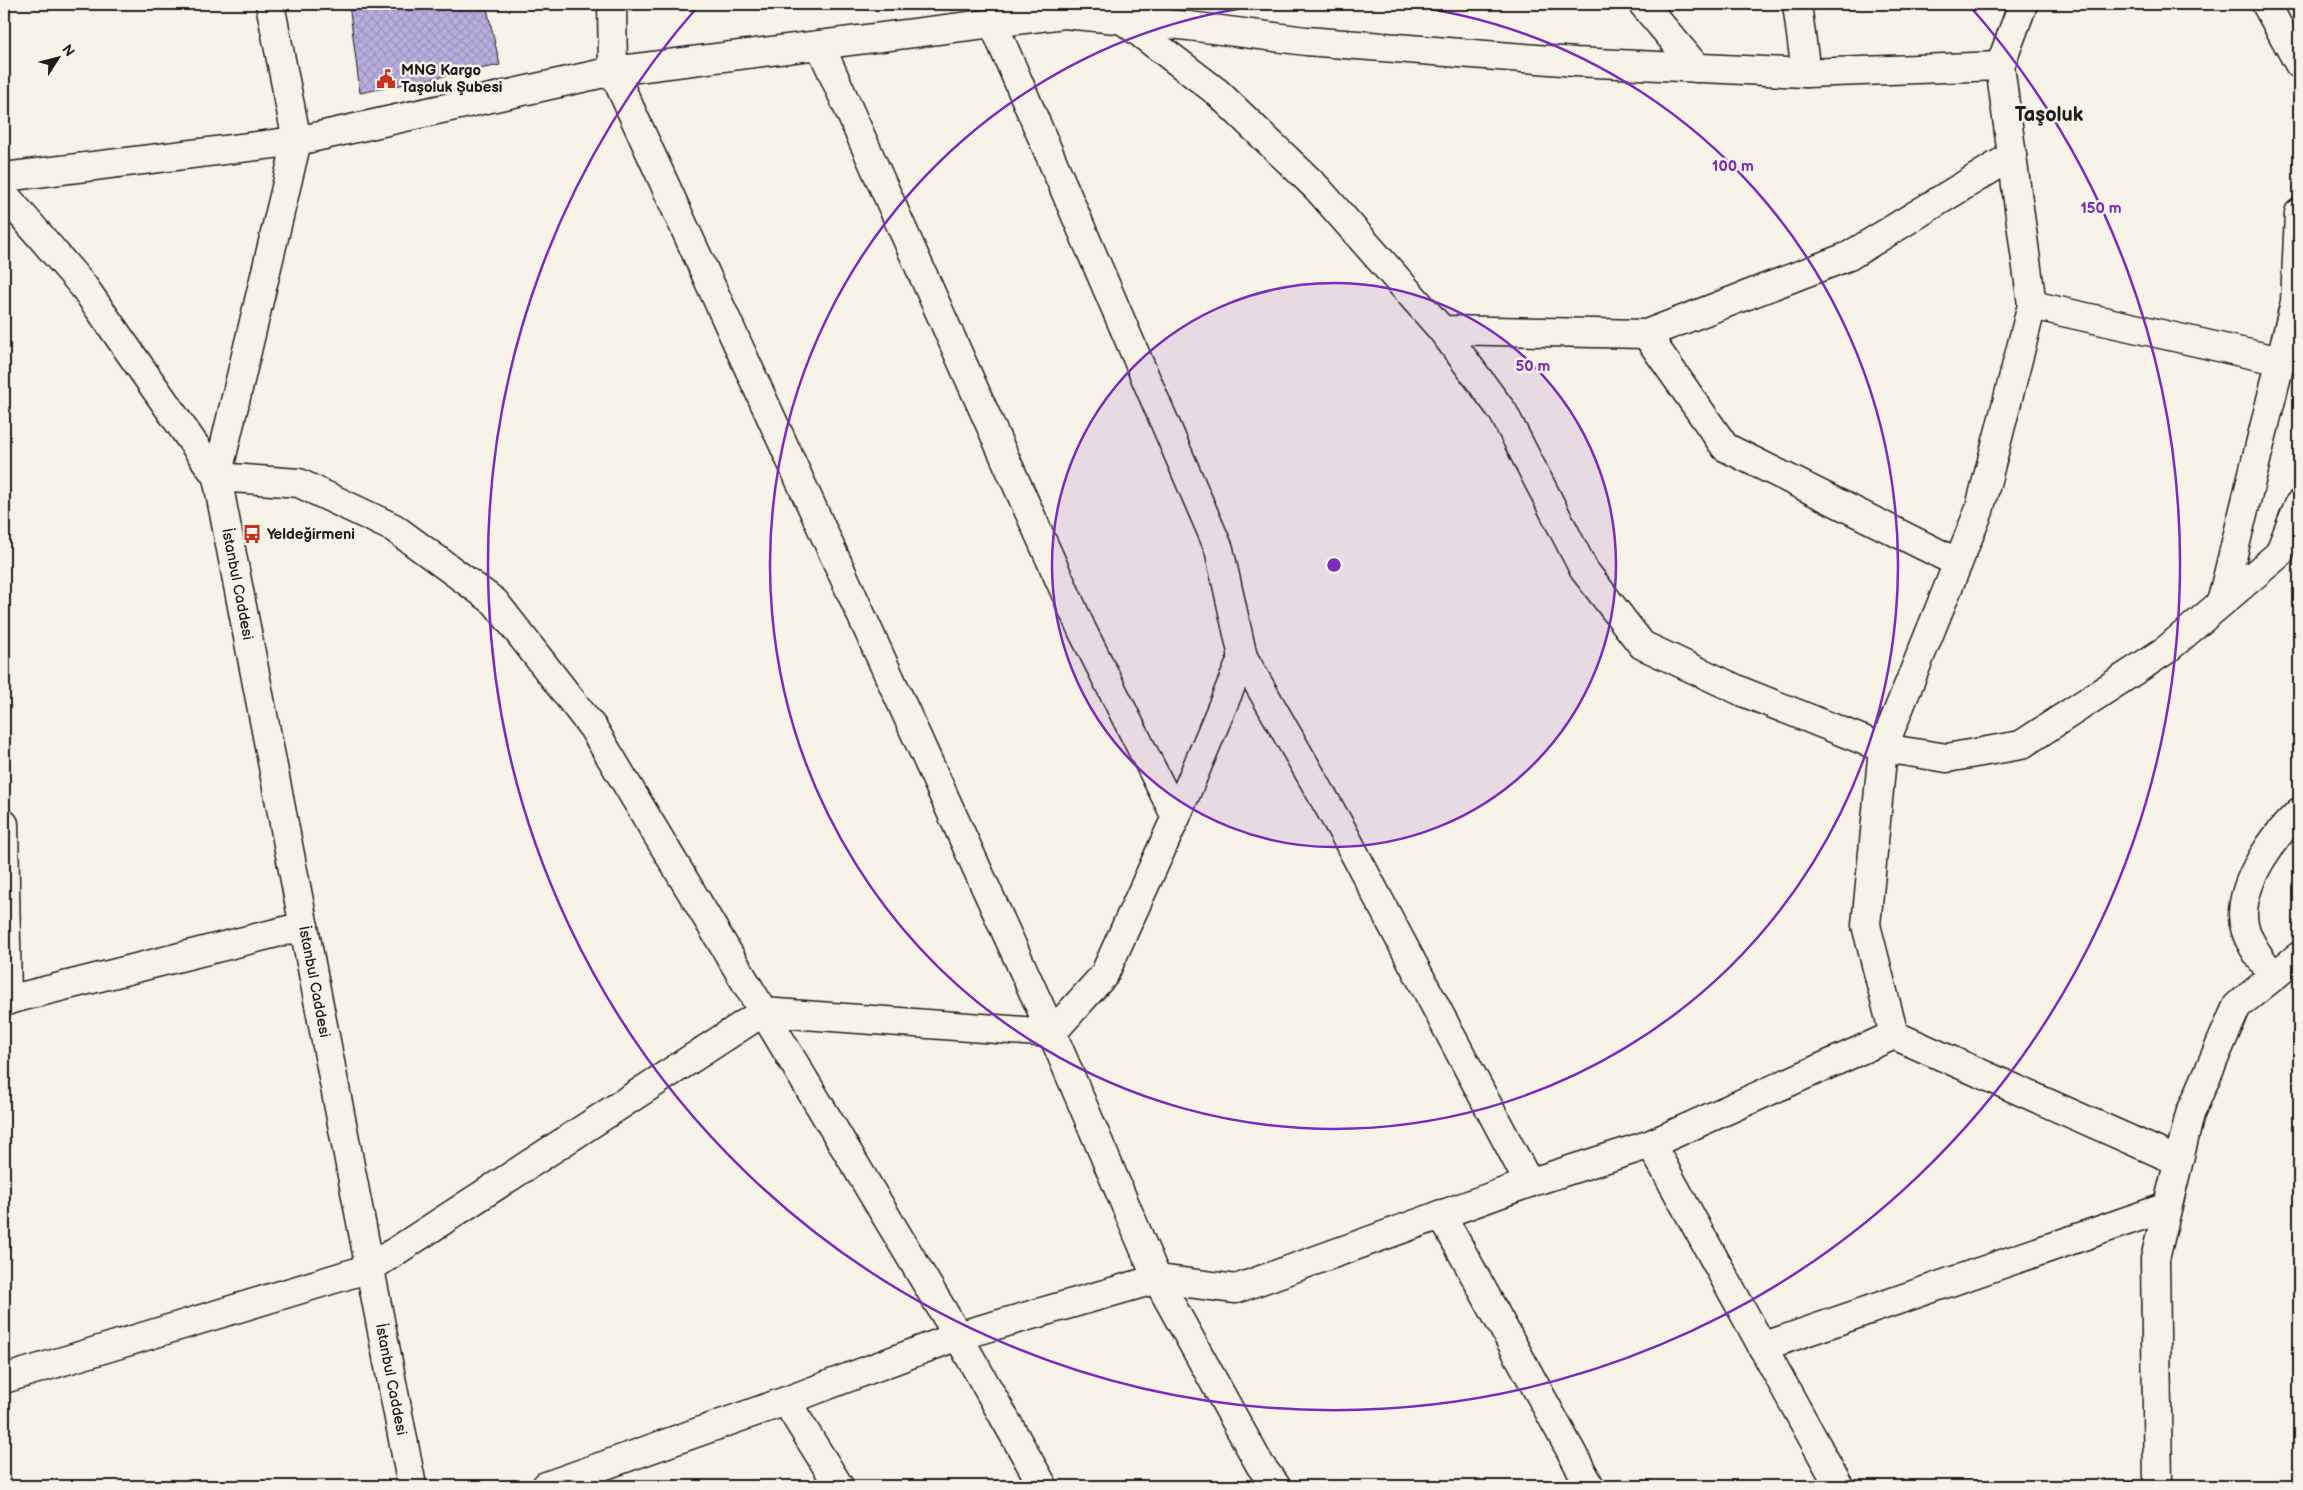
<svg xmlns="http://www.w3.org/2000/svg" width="2303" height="1490" viewBox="0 0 2303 1490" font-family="'Balsamiq Sans',sans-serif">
	<defs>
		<pattern id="building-cross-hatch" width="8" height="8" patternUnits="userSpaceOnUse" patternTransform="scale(1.25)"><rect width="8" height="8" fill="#b7aedf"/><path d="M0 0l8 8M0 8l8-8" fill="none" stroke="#9d95bf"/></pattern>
	</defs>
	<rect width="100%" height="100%" fill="#f7f3e8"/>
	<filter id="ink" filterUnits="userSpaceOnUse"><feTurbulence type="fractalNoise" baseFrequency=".02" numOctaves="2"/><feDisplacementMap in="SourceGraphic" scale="10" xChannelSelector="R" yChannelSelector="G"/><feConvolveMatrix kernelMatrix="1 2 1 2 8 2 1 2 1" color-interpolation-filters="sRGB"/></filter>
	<g filter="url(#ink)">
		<g fill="url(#building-cross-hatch)" stroke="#1c1c1c">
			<path d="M349 4H486L500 65 360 93Z"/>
			<path d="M636 1480 638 1486H619Z"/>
		</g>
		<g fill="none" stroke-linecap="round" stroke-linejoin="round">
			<g stroke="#1c1c1c" stroke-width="31">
				<g id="minor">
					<path id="s1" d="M270 4 297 141 217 477 412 1486"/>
					<path d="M612 4 613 71 1052 1033 1157 1279 1260 1465 1276 1486"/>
					<path d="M1643 4 1697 68"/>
					<path d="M1797 4 1806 73"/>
					<path d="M2266 4 2299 64"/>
					<path d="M1123 20 1217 92 1317 188 1442 330 1503 412 1584 570 1642 645 1743 692 1883 748 1947 758 2021 745 2166 650 2279 554 2299 504"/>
					<path d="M993 23 1219 549 1243 657 1342 830 1529 1183"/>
					<path d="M820 45 1082 630 1176 817"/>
					<path d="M2000 66 2032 305 1979 511 1883 748 1866 925 1894 1035 2178 1161"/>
					<path d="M4 177 297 141 613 71 1064 14 1189 26 1306 41 1575 62 1806 73 2000 66 2023 4"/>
					<path d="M4 194 84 287 217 477"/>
					<path d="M2032 305 2281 361"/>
					<path d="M1442 330 1646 334 1849 256 2012 156"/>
					<path d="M1646 334 1725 447 1958 563"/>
					<path d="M217 477 299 483 394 528 495 602 593 728 958 1336 1043 1486"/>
					<path d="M2221 603 2295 302 2299 213"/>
					<path d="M4 824 7 1001"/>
					<path d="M2274 976C2261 960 2243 937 2243 915 2243 878 2274 836 2299 812"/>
					<path d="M4 1001 304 926"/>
					<path d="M1651 1144 1839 1486"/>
					<path d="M1441 1214 1590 1486"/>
					<path d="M1762 1347 2167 1207"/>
					<path d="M4 1379 370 1268 763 1012 1052 1033 1104 975 1176 817 1243 657"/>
					<path d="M786 1401 839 1486"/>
					<path d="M546 1486 786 1401 958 1336 1157 1279 1236 1289 1529 1183 1651 1144 1894 1035"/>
					<path d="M2158 1486 2155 1259 2190 1114 2237 1006 2299 956"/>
				</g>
			</g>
			<use href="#minor" stroke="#f7f3e8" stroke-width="28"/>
		</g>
	</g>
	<circle cx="1334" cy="565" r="282" fill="#7b2cbf" fill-opacity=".12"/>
	<g fill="none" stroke="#7b2cbf" stroke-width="2.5">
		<circle cx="1334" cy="565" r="282"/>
		<path d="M1393 4A564 564 0 1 1 1275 4"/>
		<path d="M1968 4A846 846 0 1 1 700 4"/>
	</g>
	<defs>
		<g id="civic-bare" transform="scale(1.5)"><path d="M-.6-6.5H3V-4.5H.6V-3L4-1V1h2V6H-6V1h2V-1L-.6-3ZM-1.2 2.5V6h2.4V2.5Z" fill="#c8321e" stroke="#f7f3e8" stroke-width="2.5" paint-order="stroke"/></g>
		<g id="bus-bare" transform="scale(1.5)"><path d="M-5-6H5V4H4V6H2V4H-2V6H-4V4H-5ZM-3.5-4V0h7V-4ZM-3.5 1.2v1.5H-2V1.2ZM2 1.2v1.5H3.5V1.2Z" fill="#c8321e" stroke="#f7f3e8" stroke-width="2.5" paint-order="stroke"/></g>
	</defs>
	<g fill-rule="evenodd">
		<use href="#civic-bare" x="386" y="79"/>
		<use href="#bus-bare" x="252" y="534"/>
	</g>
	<g text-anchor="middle" stroke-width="5" stroke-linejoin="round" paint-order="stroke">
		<g font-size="15" font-weight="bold" fill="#1c1c1c" stroke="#f7f3e8" text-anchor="start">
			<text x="401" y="75">MNG Kargo<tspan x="401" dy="17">Taşoluk Şubesi</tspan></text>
			<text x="267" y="539">Yeldeğirmeni</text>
		</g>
		<g font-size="15" fill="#1c1c1c" stroke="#f7f3e8">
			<text dy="5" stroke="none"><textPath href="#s1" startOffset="594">İstanbul Caddesi</textPath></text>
			<text dy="5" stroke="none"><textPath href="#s1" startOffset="999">İstanbul Caddesi</textPath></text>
			<text dy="5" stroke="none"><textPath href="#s1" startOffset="1404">İstanbul Caddesi</textPath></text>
		</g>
		<g font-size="20" font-weight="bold" fill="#1c1c1c" stroke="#f7f3e8">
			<text x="2049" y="121">Taşoluk</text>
		</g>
	</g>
	<circle cx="1334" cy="565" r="8" fill="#7b2cbf" stroke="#f7f3e8" stroke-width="2.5"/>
	<g font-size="15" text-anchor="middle" font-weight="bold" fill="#7b2cbf" stroke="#f7f3e8" stroke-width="5" stroke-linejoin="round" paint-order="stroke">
		<text x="1733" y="171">100 m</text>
		<text x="2101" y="213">150 m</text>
		<text x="1533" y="371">50 m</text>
	</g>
	<rect width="2303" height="1490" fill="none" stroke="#f7f3e8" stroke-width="20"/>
	<rect x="10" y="10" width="2283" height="1470" fill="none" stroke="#1c1c1c" stroke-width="2" filter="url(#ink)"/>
	<g transform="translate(58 58) rotate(54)" stroke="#f7f3e8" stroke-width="4" paint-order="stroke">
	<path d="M0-4L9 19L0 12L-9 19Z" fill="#1c1c1c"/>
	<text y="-8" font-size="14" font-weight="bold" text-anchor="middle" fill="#1c1c1c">N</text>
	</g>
</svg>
